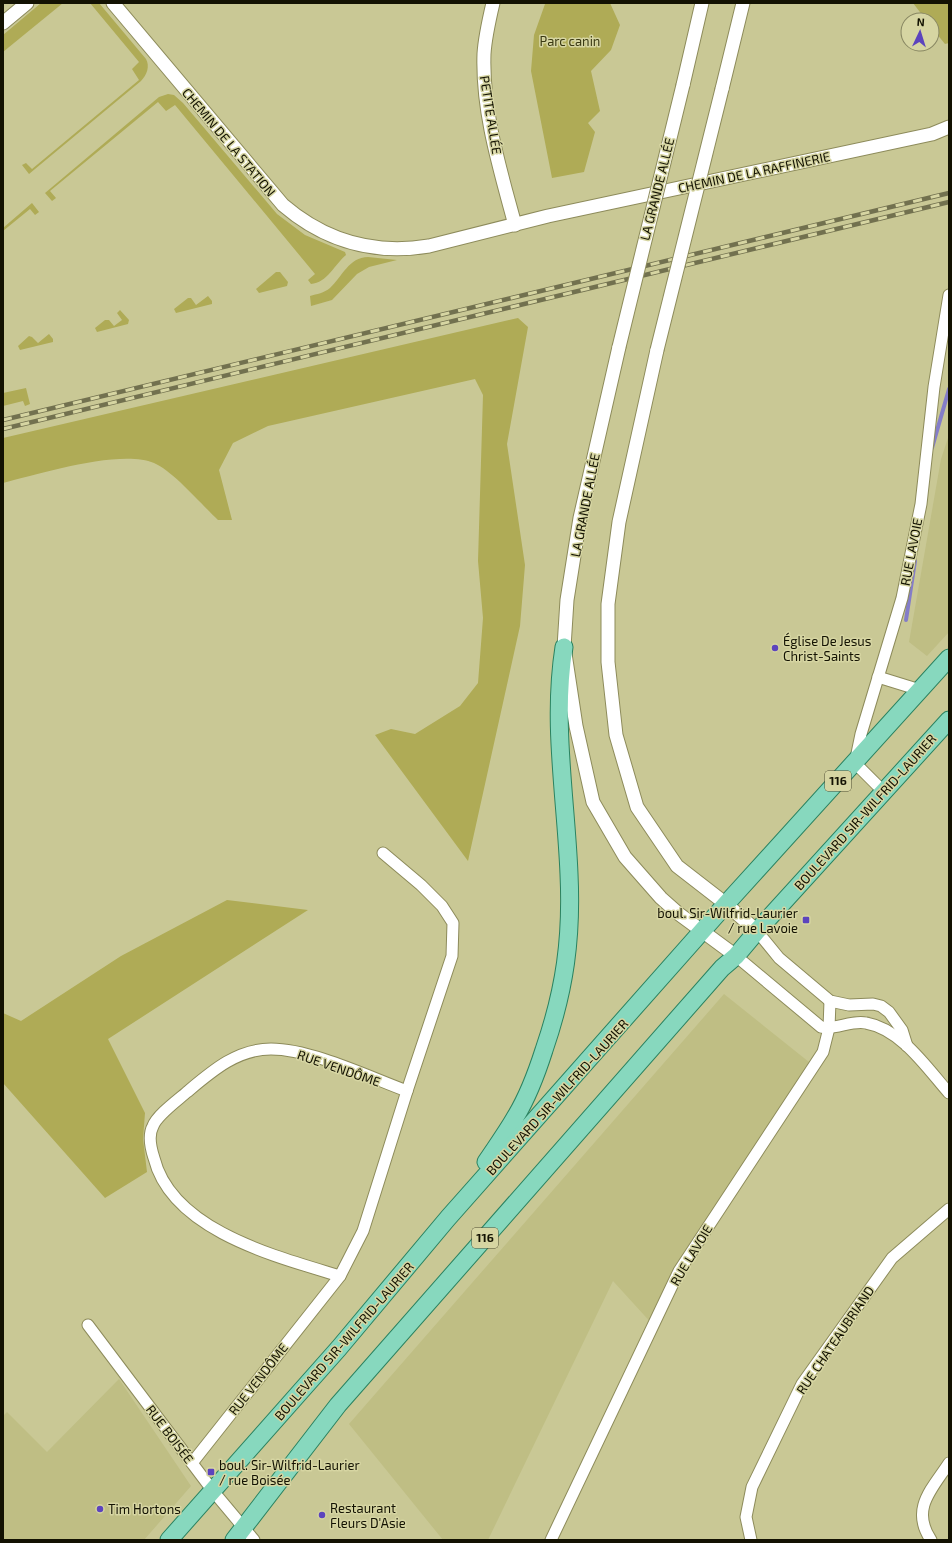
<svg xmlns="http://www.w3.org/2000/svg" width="952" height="1543" viewBox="0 0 952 1543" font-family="'Exo 2',sans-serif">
	<rect width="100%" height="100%" fill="#c9c895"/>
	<g fill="#bfbe84">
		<path d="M949 435V632L927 656 909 642 941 459Z"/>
		<path d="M724 994 814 1066 679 1271 654 1326 613 1281 488 1540H443L349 1424Z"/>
		<path d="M119 1379 191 1486 144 1540H3V1416L7 1412 47 1452Z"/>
	</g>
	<g fill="#afab56">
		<path d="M41 3H63L3 52V35Z"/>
		<path d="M90 3H99L146 59C150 66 147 75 141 81L29 174 22 165 26 163 32 169 139 80 132 69 139 62Z"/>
		<path d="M547 3H610L620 25 611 50 591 71 600 111 588 123 595 132 584 172 552 178 531 71 534 35 545 4Z"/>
		<path d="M913 3H949V43L945 44 932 28V20H926Z"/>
		<path d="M168 94 174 95 183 103 277 214 305 235 345 252 346 255C335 264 327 283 311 284L308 280 315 274 175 105 166 111 158 102 50 191 56 198 52 201 45 193 159 97Z"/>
		<path d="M32 203 39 212 35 215 30 209 3 231V228Z"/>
		<path d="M368 257 397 260 369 267 357 274 332 300 311 306 310 296C317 294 324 293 330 288 342 277 349 257 368 257Z"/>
		<path d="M276 272H280L288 282 287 286 259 293 256 289Z"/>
		<path d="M208 296 212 301V304L176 313 174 309 188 298H191L196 305Z"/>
		<path d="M120 310 129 320 128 324 97 332 95 328 105 320H109L114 326 122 320 117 313Z"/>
		<path d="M518 318 528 327 507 444 525 565 520 626 468 861 375 735 391 729 415 734 460 706 478 683 483 618 478 561 483 395 475 379 268 426 233 443 219 470 232 520H218C201 504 173 471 154 463 120 449 39 474 3 483V438Z"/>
		<path d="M49 334 53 339V342L20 350 18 346 29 336 32 337 38 343Z"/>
		<path d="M26 388 30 404 25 406 23 401 3 406V393Z"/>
		<path d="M227 900 308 910 108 1039 145 1113 143 1139 147 1172 105 1198 3 1083V1013L21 1021 121 956Z"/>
	</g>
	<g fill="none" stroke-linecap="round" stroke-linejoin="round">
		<g stroke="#847dc8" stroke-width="4">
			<path d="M932 448 949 389"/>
			<path d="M906 620 915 561"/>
		</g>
		<g stroke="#8d8b5b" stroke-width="13">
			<g id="minor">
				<path d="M878 677 920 690"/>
				<path d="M884 792 855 763 861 734 902 598 921 504 934 387 949 295"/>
				<path d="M757 931 779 958 830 1001 849 1005 873 1004 881 1006 889 1012 902 1030 907 1046"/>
				<path d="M736 956 821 1027C836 1030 851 1020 866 1023 901 1029 927 1068 949 1093"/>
				<path d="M340 1276C278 1257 172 1231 154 1158 151 1149 148 1135 153 1126 157 1115 178 1100 187 1092 212 1071 237 1049 271 1049 311 1049 369 1077 407 1091"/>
				<path d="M88 1325 213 1491 254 1540"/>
				<path d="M192 1463 340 1276 363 1231 407 1091 452 956 453 923 442 906 421 885 383 853"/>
				<path d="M551 1540 679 1271 823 1052 829 1028 830 1001"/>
				<path d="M751 1540 746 1517 752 1487 802 1384 892 1258 949 1209"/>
				<path d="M931 1540C910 1509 932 1489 949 1463"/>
			</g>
		</g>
		<g stroke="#8d8b5b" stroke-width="15">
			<g id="tertiary">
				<path d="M113 3 283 205C325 241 374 255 429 246L548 216 932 134 949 127"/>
				<path d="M493 3C489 20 485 37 484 54 482 112 500 169 515 225"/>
				<path d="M3 23 27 3"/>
				<path d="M683 85 702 3"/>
				<path d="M722 89 743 3"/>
				<path d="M619 347 580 518 567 600 564 647 576 726 593 802 625 857 661 898 679 914 736 956"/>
				<path d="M657 350 619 522 608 604V662L616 735 637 807 677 866 726 904 757 931"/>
			</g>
		</g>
		<g stroke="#2a8260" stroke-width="19">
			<g id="primary">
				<path d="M486 1162C496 1147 507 1132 516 1116 528 1096 537 1072 544 1050 565 989 572 938 569 874 566 798 552 723 564 647"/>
				<path d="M169 1540 339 1348 448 1218 726 904 949 658"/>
				<path d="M234 1540 338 1405 722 968 736 956 757 931 949 720"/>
			</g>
		</g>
		<use href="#minor" stroke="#fff" stroke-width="11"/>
		<use href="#tertiary" stroke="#fff" stroke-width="13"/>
		<use href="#primary" stroke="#87d8be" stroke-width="17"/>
		<g stroke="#72714f" stroke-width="4.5">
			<g id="rail">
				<path d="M3 420 949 193"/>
				<path d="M3 429 949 202"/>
			</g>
		</g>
		<use href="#rail" stroke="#d6d5a2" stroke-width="3" stroke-dasharray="9" stroke-linecap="butt"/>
		<g stroke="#8d8b5b" stroke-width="15" stroke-linecap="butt">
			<g id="tertiary-bridge">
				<path d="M619 347 683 85"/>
				<path d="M657 350 722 89"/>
			</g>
		</g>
		<use href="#tertiary-bridge" stroke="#fff" stroke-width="13"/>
	</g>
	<g fill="#5c44bd" stroke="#d6d5a2" stroke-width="1.5">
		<circle cx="775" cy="648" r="4"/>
		<rect x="802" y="916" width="8" height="8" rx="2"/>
		<rect x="207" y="1468" width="8" height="8" rx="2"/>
		<circle cx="100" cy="1509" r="4"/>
		<circle cx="322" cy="1515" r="4"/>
	</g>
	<g text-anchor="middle" stroke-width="3" stroke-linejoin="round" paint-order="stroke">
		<g fill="#d6d5a2" stroke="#4e4c32" stroke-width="1">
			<rect x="825" y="771" width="26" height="20" rx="3"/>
			<rect x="472" y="1228" width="26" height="20" rx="3"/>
		</g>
		<g font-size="12" font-weight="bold" fill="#131202">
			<text x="838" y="785">116</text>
			<text x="485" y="1242">116</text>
		</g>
		<g font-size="13" fill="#3a3912" stroke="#d6d5a2">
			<text x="570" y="46">Parc canin</text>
		</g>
		<g font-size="13" fill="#131202" stroke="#d6d5a2">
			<text transform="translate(491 115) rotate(81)" y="5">PETITE ALLÉE</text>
			<text transform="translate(229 142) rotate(50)" y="5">CHEMIN DE LA STATION</text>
			<text transform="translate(754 172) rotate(-12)" y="5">CHEMIN DE LA RAFFINERIE</text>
			<text transform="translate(657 189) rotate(-76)" y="5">LA GRANDE ALLÉE</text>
			<text transform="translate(585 505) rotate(-79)" y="5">LA GRANDE ALLÉE</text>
			<text transform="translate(911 552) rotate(-79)" y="5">RUE LAVOIE</text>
			<text transform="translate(865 812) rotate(-48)" y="5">BOULEVARD SIR-WILFRID-LAURIER</text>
			<text transform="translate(339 1068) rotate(19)" y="5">RUE VENDÔME</text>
			<text transform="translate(557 1097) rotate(-48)" y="5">BOULEVARD SIR-WILFRID-LAURIER</text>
			<text transform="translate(691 1255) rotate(-59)" y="5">RUE LAVOIE</text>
			<text transform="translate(835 1340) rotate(-56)" y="5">RUE CHATEAUBRIAND</text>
			<text transform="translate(344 1341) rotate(-49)" y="5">BOULEVARD SIR-WILFRID-LAURIER</text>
			<text transform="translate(258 1379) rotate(-52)" y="5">RUE VENDÔME</text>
			<text transform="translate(170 1434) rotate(53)" y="5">RUE BOISÉE</text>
		</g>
		<g font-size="13" fill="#131202" stroke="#d6d5a2" text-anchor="start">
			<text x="783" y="646">Église De Jesus<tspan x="783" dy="15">Christ-Saints</tspan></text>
			<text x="798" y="918" text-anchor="end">boul. Sir-Wilfrid-Laurier<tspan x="798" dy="15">/ rue Lavoie</tspan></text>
			<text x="219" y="1470">boul. Sir-Wilfrid-Laurier<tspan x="219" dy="15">/ rue Boisée</tspan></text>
			<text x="330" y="1513">Restaurant<tspan x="330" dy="15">Fleurs D'Asie</tspan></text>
			<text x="108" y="1514">Tim Hortons</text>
		</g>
	</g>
	<rect width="952" height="1543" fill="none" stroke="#131202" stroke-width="8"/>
	<g transform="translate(920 32) rotate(4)"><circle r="19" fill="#d6d5a2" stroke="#888762"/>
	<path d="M0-3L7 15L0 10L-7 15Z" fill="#5c44bd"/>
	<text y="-6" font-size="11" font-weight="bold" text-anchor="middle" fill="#131202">N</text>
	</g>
</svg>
